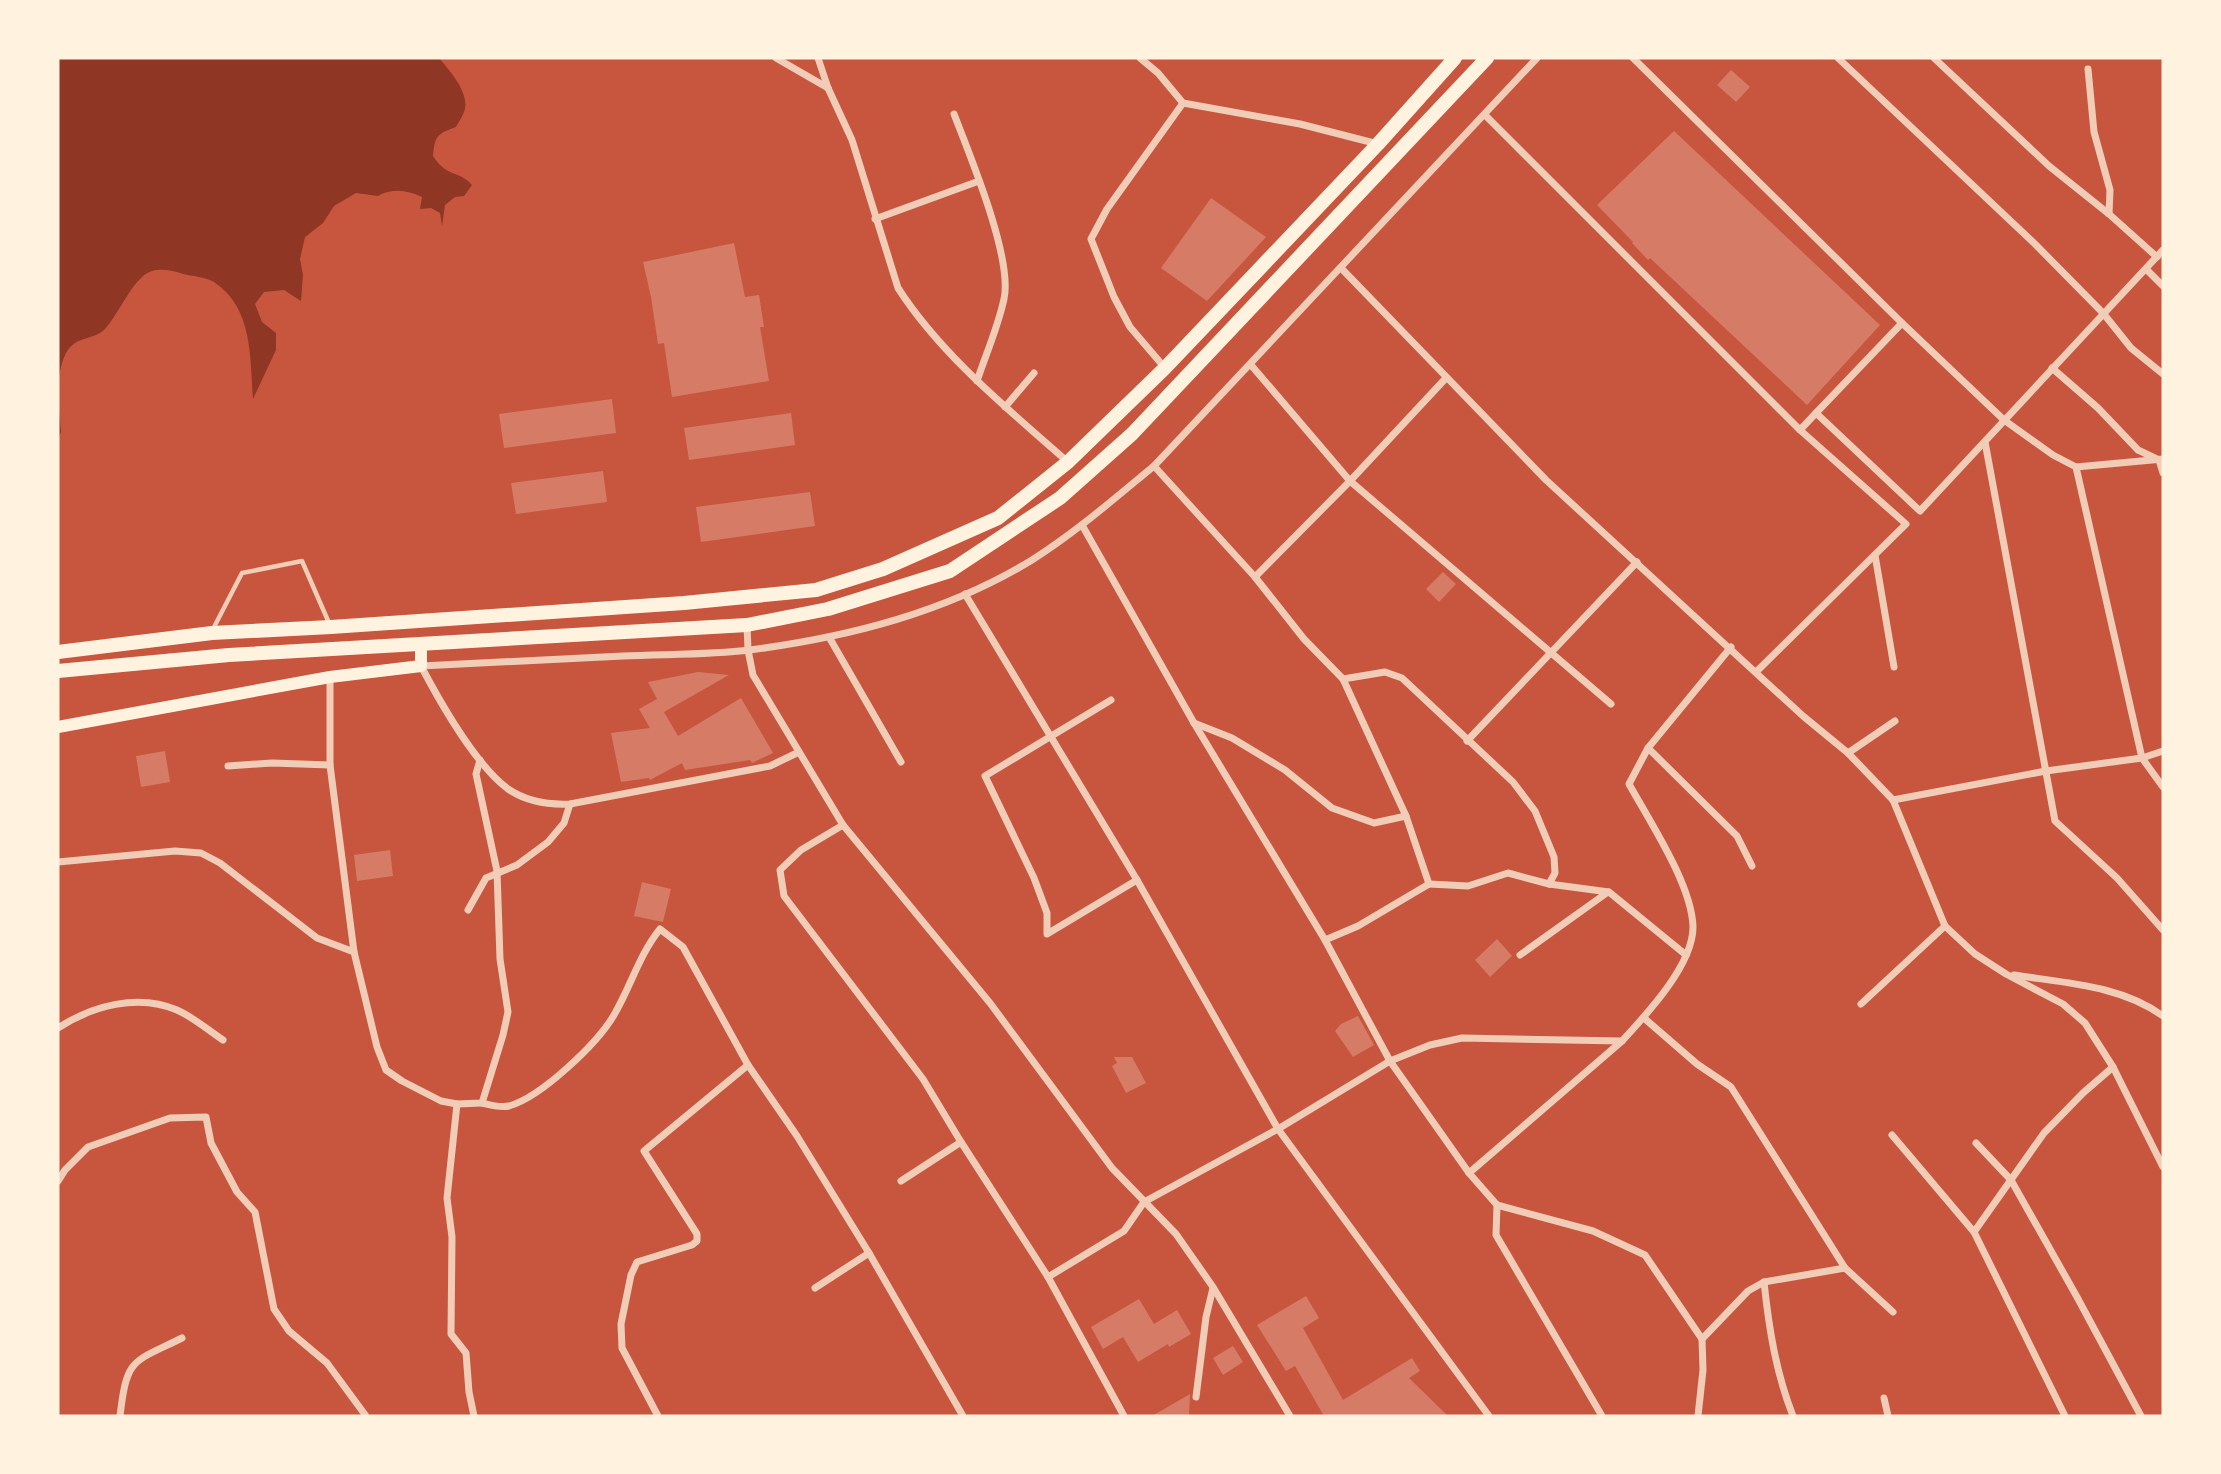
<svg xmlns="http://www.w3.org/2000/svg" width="2221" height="1474" viewBox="0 0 2221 1474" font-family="'Work Sans',sans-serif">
	<rect width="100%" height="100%" fill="#c8553d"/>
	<path fill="#8f3625" d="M58 58H439C450 71 471 94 464 112 462 117 458 123 456 127 436 134 435 137 433 156 447 178 459 170 472 185L464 196 455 197 445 205 442 226 440 213 431 208 420 209 422 197C407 190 392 188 378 196L356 193 334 206 323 223 305 237 300 259 303 275 301 301 284 290 264 292 255 304 262 322 276 333V350L253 399C250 357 253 308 214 282 205 277 192 276 183 274 170 270 154 266 142 277 127 291 119 313 105 329 93 341 76 335 66 353 54 377 59 407 61 432L58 439Z"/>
	<g fill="#d67c66">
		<path d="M1731 70 1750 87 1736 102 1717 85Z"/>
		<path d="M1674 131 1880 325 1807 405 1650 258 1648 260 1632 243 1633 242 1597 205Z"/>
		<path d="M1211 198 1266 237 1207 301 1161 268Z"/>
		<path d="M734 243 745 297 759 295 764 327H760L769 381 672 397 664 343 658 344 651 297 643 262Z"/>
		<path d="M612 399 616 433 504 448 499 414Z"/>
		<path d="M791 413 795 445 689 460 684 428Z"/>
		<path d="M603 471 607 502 516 514 511 483Z"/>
		<path d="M810 492 815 526 701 542 696 507Z"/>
		<path d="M1443 572 1456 584 1439 602 1426 589Z"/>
		<path d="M698 672 729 675 664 712 678 736 741 698 773 753 752 763 750 760 685 770 682 763 650 780 649 778 621 782 611 733 650 728 639 709 657 699 648 682Z"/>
		<path d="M165 751 170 782 141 787 136 756Z"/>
		<path d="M390 850 393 876 357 881 354 855Z"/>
		<path d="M642 882 671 889 663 922 634 916Z"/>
		<path d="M1497 939 1512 956 1490 977 1475 960Z"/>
		<path d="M1358 1016 1374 1045 1353 1057 1335 1031 1341 1024Z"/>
		<path d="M1114 1057H1132L1146 1083 1126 1093 1112 1066 1117 1063Z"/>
		<path d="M1306 1296 1319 1318 1303 1328 1343 1400 1412 1358 1420 1371 1409 1378 1448 1416H1324L1295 1366 1286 1371 1257 1325Z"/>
		<path d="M1139 1299 1154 1324 1177 1310 1191 1334 1169 1347 1168 1344 1138 1362 1123 1337 1103 1349 1091 1327Z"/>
		<path d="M1233 1346 1243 1362 1223 1375 1213 1358Z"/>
		<path d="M1190 1394 1189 1416H1152Z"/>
	</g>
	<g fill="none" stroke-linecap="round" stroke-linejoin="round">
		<path stroke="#f1ccb7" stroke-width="4.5" d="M212 631 242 573 302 561 329 623"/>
		<g stroke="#f1ccb7" stroke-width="7">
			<path d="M776 58 828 88"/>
			<path d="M818 58 828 88 852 140 898 288C941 355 1009 410 1068 462"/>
			<path d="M1140 58 1158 73 1183 103 1300 124 1378 144"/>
			<path d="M1633 58 1902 323 2004 420 2053 455 2076 467 2163 459"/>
			<path d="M1838 58 2035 244 2103 313 2131 348 2163 374"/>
			<path d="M1934 58 2049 166 2109 214 2157 257"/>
			<path d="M2088 69 2094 132 2110 190 2109 214"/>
			<path d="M954 114C970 156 1013 258 1004 299 998 327 986 354 977 381"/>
			<path d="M1485 115 1800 430 1906 524 1756 672"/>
			<path d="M875 219 979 181"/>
			<path d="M1341 268 1546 480 1803 716 1848 753 1893 800 1945 926 1975 954 2006 974 2063 1004 2085 1023 2113 1067 2163 1167"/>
			<path d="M2146 269 2163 286"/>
			<path d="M1251 365 1350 481 1611 704"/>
			<path d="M1165 368 1130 327 1114 297 1091 239 1107 209 1183 103"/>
			<path d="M2052 368 2098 408 2138 450 2159 460 2163 473"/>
			<path d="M1005 407 1034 373"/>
			<path d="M1816 413 1902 323"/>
			<path d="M1800 430 1816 413 1920 511 2163 250"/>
			<path d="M1985 442 2055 821 2117 878 2163 930"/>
			<path d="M1154 466 1255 577 1304 639 1343 679 1406 816 1429 884"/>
			<path d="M2076 467 2142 758 2163 787"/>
			<path d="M1082 525 1194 723 1325 940 1390 1061 1469 1173 1497 1205 1496 1235 1602 1416"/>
			<path d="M1875 555 1894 667"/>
			<path d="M1255 577 1350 481 1446 378"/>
			<path d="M965 594 1137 880 1278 1129 1489 1416"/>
			<path d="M747 625 748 650 753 675 843 825 990 1003 1112 1168 1176 1234 1213 1287 1290 1416"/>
			<path d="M829 637 901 762"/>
			<path d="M330 677V765L354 952 377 1047 386 1070 402 1081 441 1101 457 1104 482 1103 503 1035 508 1012 500 959 497 871 476 774 480 760"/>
			<path d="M1343 679 1385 672 1402 678 1513 782 1535 811 1554 857 1555 873 1549 884"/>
			<path d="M1111 700 985 776 1034 878 1047 913V934L1137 880"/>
			<path d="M1194 723 1232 738 1285 770 1332 808 1374 823 1406 816"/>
			<path d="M1467 741 1637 562"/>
			<path d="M1648 748 1737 836 1752 866"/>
			<path d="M799 752 770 766 570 804C548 805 527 802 508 789 476 765 440 702 421 666 489 662 556 659 623 656 665 654 709 655 750 650 849 637 947 612 1032 560 1075 533 1115 498 1154 466L1537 58"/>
			<path d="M1848 753 1895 721"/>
			<path d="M228 766 272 763 330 765"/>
			<path d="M1893 800 2046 771 2142 758 2163 751"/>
			<path d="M843 825 801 850 780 870 784 896 923 1079 961 1142 1048 1277 1124 1416"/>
			<path d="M58 862 175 851 201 853 220 863 317 938 354 952"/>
			<path d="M1429 884 1468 886 1508 873 1549 884 1609 892 1686 955"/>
			<path d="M468 910 486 878 517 865 548 842 564 823 570 804"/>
			<path d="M1325 940 1358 926 1429 884"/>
			<path d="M1520 955 1608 892"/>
			<path d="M2014 975C2065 983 2120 985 2163 1016"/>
			<path d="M1861 1004 1945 926"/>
			<path d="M1644 1018 1697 1064 1731 1087 1845 1268 1893 1312"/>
			<path d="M58 1028C92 1006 138 993 177 1010 193 1017 208 1030 223 1040"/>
			<path d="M482 1103C490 1105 500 1108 509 1106 541 1097 597 1044 614 1015 631 986 639 955 660 929L683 947 748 1065 797 1136 869 1253 963 1416"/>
			<path d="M457 1104 447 1198 452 1237 451 1334 466 1353 469 1392 474 1416"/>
			<path d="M1892 1135 1974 1232 2065 1416"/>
			<path d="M1976 1143 2011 1180 2077 1297 2141 1416"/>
			<path d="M1469 1173 1622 1041"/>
			<path d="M58 1181 65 1170 88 1147 170 1118 206 1117 211 1143 237 1192 255 1212 274 1309 289 1331 327 1363 366 1416"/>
			<path d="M901 1181 961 1142"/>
			<path d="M1497 1205 1593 1231 1645 1255 1702 1339 1703 1370 1698 1416"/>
			<path d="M1974 1232 2044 1133 2083 1093 2113 1067"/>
			<path d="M1048 1277 1124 1231 1144 1202 1278 1129 1390 1061 1430 1045 1462 1038 1622 1041C1647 1014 1693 965 1693 927 1692 885 1650 822 1629 784L1648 748 1731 647"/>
			<path d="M1764 1282C1769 1329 1776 1373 1793 1416"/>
			<path d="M815 1288 869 1253"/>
			<path d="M1702 1339 1748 1291 1764 1282 1845 1268"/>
			<path d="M1196 1397 1206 1317 1213 1288"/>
			<path d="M1884 1398 1888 1416"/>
			<path d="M120 1416C127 1357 132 1363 182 1338"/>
			<path d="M658 1416 622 1348 621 1324 631 1275 637 1262 692 1245 697 1241V1234L644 1151 748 1065"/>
		</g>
		<path stroke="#fff3e0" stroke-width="12" d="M58 727 330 677 421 666V645"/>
		<g stroke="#fff3e0" stroke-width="14">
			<path d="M58 652 212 633 331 627 684 603 816 590 883 569 998 518 1068 462 1165 368 1378 144 1455 58"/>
			<path d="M58 671 229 655 747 625 828 609 950 571 1060 498 1132 434 1487 58"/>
		</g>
	</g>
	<rect width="2221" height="1474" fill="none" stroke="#fff3e0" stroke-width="119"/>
</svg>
